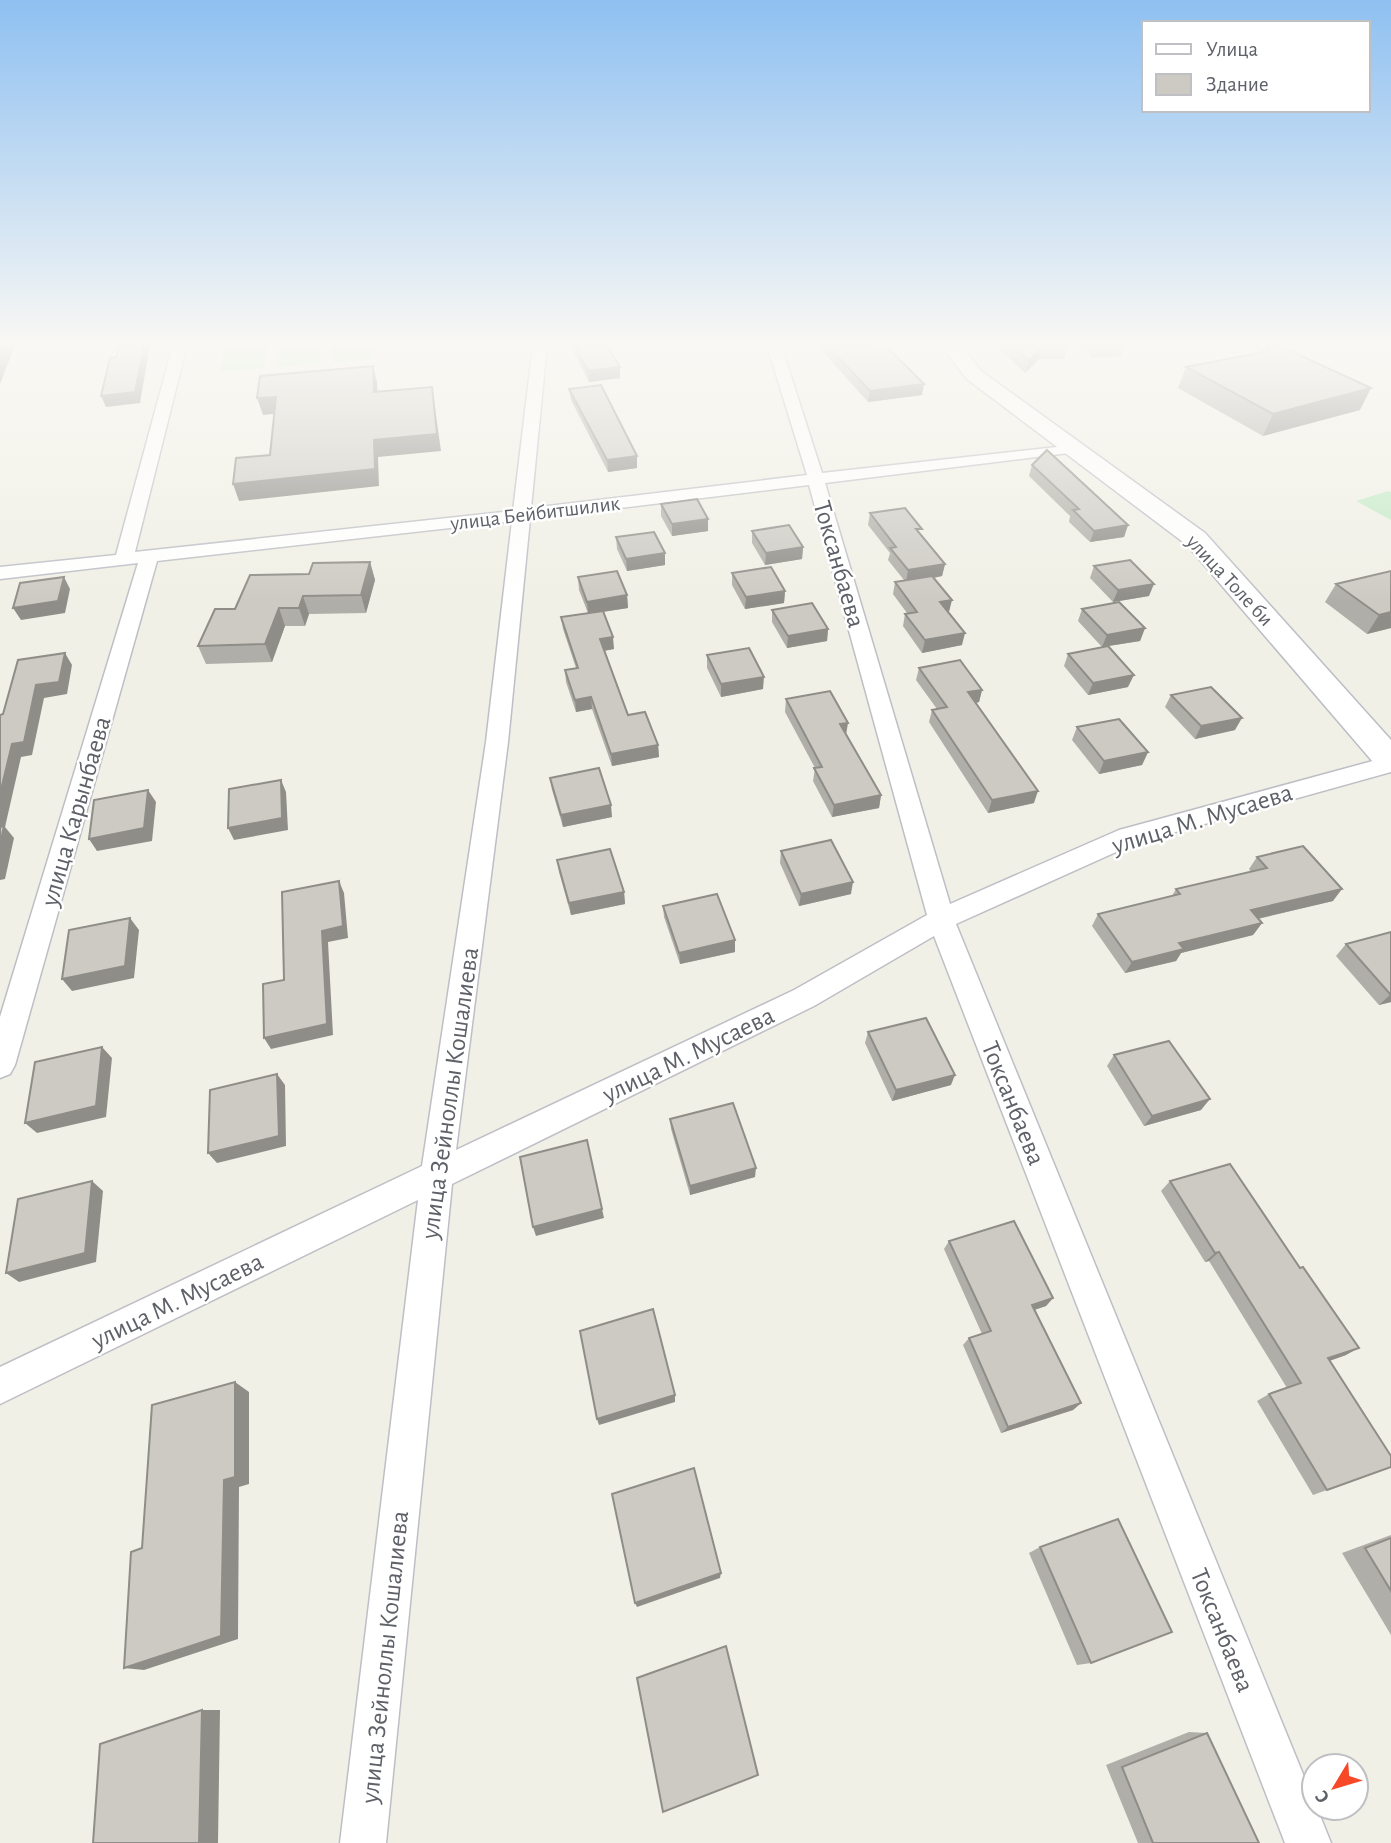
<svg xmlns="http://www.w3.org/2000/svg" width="1391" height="1843" viewBox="0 0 1391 1843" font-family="'Alegreya Sans',sans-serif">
	<rect width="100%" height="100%" fill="#f1f0e6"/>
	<g fill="#c1eac5">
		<path d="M225 345H267L264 368 220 372Z"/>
		<path d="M278 345H320L319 363 276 367Z"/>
		<path d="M332 345H374L375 359 332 363Z"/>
		<path d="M1388 491 1391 492V520L1356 501Z"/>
	</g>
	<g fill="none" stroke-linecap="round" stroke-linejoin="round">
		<g stroke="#bebfc6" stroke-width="3">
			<path id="street" d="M173 345H187L135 552 513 511 533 345H547L531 508 807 475 767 345H781L822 473 1075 445 1077 448 1069 453 825 483 950 904 1119 830 1391 756V772L1136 843 956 924 1314 1801V1808H1317L1331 1843H1285L934 936 814 1006 452 1184 386 1843H340L418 1200 0 1404V1367L422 1166 486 742 512 521 157 561 15 1065 10 1074 0 1078V1017L138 563 0 579V567L116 555ZM809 485 927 915 794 990 456 1150 508 742 530 519Z"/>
		</g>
		<g stroke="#bcbec5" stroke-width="3">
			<path id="secondary" d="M940 345H960L981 371 1205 533 1391 740V772L1379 769 1187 545 967 379Z"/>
		</g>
		<use href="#street" fill="#fff" fill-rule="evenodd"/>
		<use href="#secondary" fill="#fff" fill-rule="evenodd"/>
	</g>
	<g fill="#afaea8">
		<path d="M570 345H607L620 367V378L589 382Z"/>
		<path d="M817 345H867L922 395 868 402Z"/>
		<path d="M995 345H1066L1068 346 1064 359H1039L1025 373Z"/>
		<path d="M1083 345H1121L1124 348 1121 357 1092 358Z"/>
		<path d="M1265 345H1278L1360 410 1263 436 1178 388 1186 367 1262 352Z"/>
		<path d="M569 389 637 456V468L608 472 571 400Z"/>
		<path d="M1032 465 1128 525 1124 537 1090 542 1069 522 1070 516 1029 476Z"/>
		<path d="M661 504 708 531 672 536 661 516Z"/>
		<path d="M870 513 920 534 945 564 942 576 934 578 962 645 922 653 903 626 905 614 907 613 893 594 895 582 904 580 888 560 890 553 868 525Z"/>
		<path d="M752 531 803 547 802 559 765 565 752 543Z"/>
		<path d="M616 537 665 565 627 571 617 549Z"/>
		<path d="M370 562 375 580 366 613 309 614 305 626H285L272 662 206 664 198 646 235 609 309 574Z"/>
		<path d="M1094 566 1149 596 1113 602 1090 578Z"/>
		<path d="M1391 571V628L1367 634 1325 602 1336 584Z"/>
		<path d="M732 573 785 591 784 603 745 609 732 585Z"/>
		<path d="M578 577 627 595 628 608 603 612 614 649 605 651 628 715 658 745 659 757 612 766 592 709 576 712 566 682 565 670 576 668 563 629 561 617 588 613 579 590Z"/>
		<path d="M1082 609 1145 628 1140 641 1108 646 1128 687 1088 695 1064 666 1068 654 1102 647 1078 621Z"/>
		<path d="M772 610 828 629 827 641 787 648 772 622Z"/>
		<path d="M707 655 763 689 721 697 707 668Z"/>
		<path d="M919 668 982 690 979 702 976 703 1034 803 988 813 929 722 932 710 937 709 916 680Z"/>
		<path d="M1171 695 1235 730 1195 739 1165 707Z"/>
		<path d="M786 699 846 735 881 795 879 808 832 817 813 781 815 768 785 712Z"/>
		<path d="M1077 727 1148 752 1142 765 1099 774 1072 740Z"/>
		<path d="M550 778 612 817 563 827 552 790Z"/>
		<path d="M781 851 851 894 799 906 780 863Z"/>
		<path d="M1257 857 1333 901 1258 919 1262 923 1253 935 1181 953 1176 961 1125 973 1092 926 1098 914 1172 896 1176 889 1251 872 1249 869Z"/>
		<path d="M557 860 624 892 625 904 571 915 559 872Z"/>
		<path d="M663 906 735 952 680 964 664 917Z"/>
		<path d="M1391 932V1002L1379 1005 1336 956 1346 944Z"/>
		<path d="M868 1032 951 1085 892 1101 865 1043Z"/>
		<path d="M1114 1055 1201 1110 1144 1126 1107 1066Z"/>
		<path d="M670 1119 755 1177 690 1195 671 1129Z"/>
		<path d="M1170 1181 1346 1355 1329 1361 1391 1467 1313 1495 1257 1401 1269 1394 1287 1388 1209 1261 1205 1262 1161 1191Z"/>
		<path d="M949 1241 1053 1298 1046 1306 1034 1310 1081 1403 1073 1410 1001 1433 963 1345 969 1338 982 1334 944 1249Z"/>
		<path d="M1391 1535V1635L1342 1553Z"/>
		<path d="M1040 1547 1091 1663 1077 1665 1029 1553Z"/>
		<path d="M1189 1732 1207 1733 1259 1843H1138L1106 1765Z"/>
	</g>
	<g fill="#8f8d88">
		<path d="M5 345H15L0 384V358Z"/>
		<path d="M144 345H150L140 403 106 407 101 396Z"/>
		<path d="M728 345H746L728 347Z"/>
		<path d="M1042 347 1039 359 1025 373 1029 361Z"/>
		<path d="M373 366 377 382 378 409 374 392Z"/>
		<path d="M620 367V378L589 382 588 371Z"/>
		<path d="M924 384 922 395 868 402 870 391Z"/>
		<path d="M432 387 441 451 378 457 379 486 239 501 233 484 374 440Z"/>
		<path d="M1371 388 1360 410 1263 436 1273 414Z"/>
		<path d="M276 397 281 413 263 415 257 398Z"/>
		<path d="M637 456V468L608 472 607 460Z"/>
		<path d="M708 519V531L672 536V524Z"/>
		<path d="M1128 525 1124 537 1090 542 1094 531Z"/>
		<path d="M803 547 802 559 765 565 766 553Z"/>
		<path d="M665 553V565L627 571 626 559Z"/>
		<path d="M370 562 375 580 366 613 361 595Z"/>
		<path d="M945 564 942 576 906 583 908 570Z"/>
		<path d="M64 577 70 589 65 613 21 620 13 608Z"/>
		<path d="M1154 584 1149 596 1113 602 1118 590Z"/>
		<path d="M785 591 784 603 745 609 746 597Z"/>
		<path d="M627 595 628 608 588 614 587 602Z"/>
		<path d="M303 596 309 614 305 626 299 608Z"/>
		<path d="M952 600 949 612 940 602Z"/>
		<path d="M279 608 285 626 272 662 265 644Z"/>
		<path d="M1391 612V628L1367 634 1379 615Z"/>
		<path d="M1145 628 1140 641 1102 647 1107 635Z"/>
		<path d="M828 629 827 641 787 648 788 636Z"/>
		<path d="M965 633 962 645 922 653 925 640Z"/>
		<path d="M613 637 614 649 601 651 600 639Z"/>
		<path d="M65 653 72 665 67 694 44 698 32 755 21 757 5 827 14 838 5 879 0 880V794L12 744 36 685Z"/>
		<path d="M1134 675 1128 687 1088 695 1093 683Z"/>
		<path d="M764 677 763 689 721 697V684Z"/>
		<path d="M982 690 979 702 965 705 968 692Z"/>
		<path d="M591 697 592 709 576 712 575 700Z"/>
		<path d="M1242 718 1235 730 1195 739 1201 726Z"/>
		<path d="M848 723 846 735 840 724Z"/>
		<path d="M658 745 659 757 612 766 611 754Z"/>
		<path d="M1148 752 1142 765 1099 774 1104 761Z"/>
		<path d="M281 780 286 792 288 830 234 840 228 828Z"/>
		<path d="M148 790 156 802 152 841 97 851 89 839Z"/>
		<path d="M1038 791 1034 803 988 813 992 800Z"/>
		<path d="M881 795 879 808 832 817 834 805Z"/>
		<path d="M611 805 612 817 563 827 561 815Z"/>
		<path d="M339 881 344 893 348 938 328 942 333 1035 271 1049 264 1038 322 931Z"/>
		<path d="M853 882 851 894 799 906 801 894Z"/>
		<path d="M1342 889 1333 901 1243 922 1251 910Z"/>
		<path d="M624 892 625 904 571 915 569 903Z"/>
		<path d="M130 918 139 930 134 978 72 991 62 979Z"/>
		<path d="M1262 923 1253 935 1181 953 1176 961 1125 973 1132 962 1179 943Z"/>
		<path d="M735 940V952L680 964 679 953Z"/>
		<path d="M1391 994V1002L1379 1005Z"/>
		<path d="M102 1047 112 1058 106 1117 37 1133 25 1123Z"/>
		<path d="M277 1074 285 1085 286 1146 217 1163 208 1153Z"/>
		<path d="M955 1075 951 1085 892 1101 896 1090Z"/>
		<path d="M1210 1099 1201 1110 1144 1126 1152 1116Z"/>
		<path d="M756 1168 755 1177 690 1195V1186Z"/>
		<path d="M92 1181 103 1191 96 1262 19 1282 6 1273Z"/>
		<path d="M602 1209 604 1218 536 1236 533 1227Z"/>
		<path d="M1219 1252 1209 1261 1205 1262 1215 1253Z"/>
		<path d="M1053 1298 1046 1306 1025 1313 1032 1305Z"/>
		<path d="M1359 1348 1346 1355 1315 1366 1328 1358Z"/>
		<path d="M235 1382 249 1392V1484L239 1487 238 1639 144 1670 124 1668 224 1480Z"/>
		<path d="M675 1395V1402L599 1425 597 1419Z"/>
		<path d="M1081 1403 1073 1410 1001 1433 1008 1427Z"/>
		<path d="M721 1573 720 1578 637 1607 635 1603Z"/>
		<path d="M202 1710H220L218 1843H199Z"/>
	</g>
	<g fill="#cccac3" stroke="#8f8d88" stroke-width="2">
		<path d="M0 345H5L0 358Z"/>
		<path d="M119 345H144L135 392 101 396 110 358 116 357Z"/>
		<path d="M574 345H607L620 367 588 371Z"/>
		<path d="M827 345H867L870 347 885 345 924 384 870 391Z"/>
		<path d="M1011 345H1066L1068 346 1042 347 1029 361Z"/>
		<path d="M1092 345H1121L1124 348 1095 349Z"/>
		<path d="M1268 345H1278L1371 388 1273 414 1186 367 1269 351Z"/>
		<path d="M373 366 374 392 432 387 437 434 374 440 375 469 233 484 236 458 270 455 276 397 257 398 260 376Z"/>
		<path d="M601 385 637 456 607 460 569 389Z"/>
		<path d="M1047 450 1128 525 1094 531 1073 510 1079 509 1032 465Z"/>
		<path d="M697 499 708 519 672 524 661 504Z"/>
		<path d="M905 508 922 529H916L945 564 908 570 890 548 896 547 870 513Z"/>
		<path d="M789 525 803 547 766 553 752 531Z"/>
		<path d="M654 532 665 553 626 559 616 537Z"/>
		<path d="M1130 560 1154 584 1118 590 1094 566Z"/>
		<path d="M370 562 361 595 303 596 299 608H279L265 644 198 646 215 609H235L250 575 309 574 313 563Z"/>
		<path d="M771 567 785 591 746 597 732 573Z"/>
		<path d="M617 571 627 595 587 602 578 577Z"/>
		<path d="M1391 571V612L1379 615 1336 584Z"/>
		<path d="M932 576 952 600 940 602 965 633 925 640 905 614 917 612 895 582Z"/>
		<path d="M64 577 58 601 13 608 20 583Z"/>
		<path d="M1119 602 1145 628 1107 635 1082 609Z"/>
		<path d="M812 603 828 629 788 636 772 610Z"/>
		<path d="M603 611 613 637 600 639 628 715 645 712 658 745 611 754 591 697 575 700 565 670 578 668 561 617Z"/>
		<path d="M1108 646 1134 675 1093 683 1068 654Z"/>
		<path d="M749 648 764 677 721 684 707 655Z"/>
		<path d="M65 653 59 682 36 685 24 742 12 744 0 794V715L3 714 18 660Z"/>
		<path d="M960 660 982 690 968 692 1038 791 992 800 932 710 947 707 919 668Z"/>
		<path d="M1211 687 1242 718 1201 726 1171 695Z"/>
		<path d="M830 691 848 723 840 724 881 795 834 805 814 768 822 767 786 699Z"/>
		<path d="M1119 719 1148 752 1104 761 1077 727Z"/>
		<path d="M599 768 611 805 561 815 550 778Z"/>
		<path d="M281 780 282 818 228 828 229 789Z"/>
		<path d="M148 790 144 828 89 839 94 800Z"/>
		<path d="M4 826 0 845V827Z"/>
		<path d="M831 840 853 882 801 894 781 851Z"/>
		<path d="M1303 846 1342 889 1251 910 1262 923 1179 943 1184 949 1132 962 1098 914 1180 894 1176 889 1267 868 1257 857Z"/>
		<path d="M610 849 624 892 569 903 557 860Z"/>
		<path d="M339 881 343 926 322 931 327 1024 264 1038 263 984 284 980 282 892Z"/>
		<path d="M717 894 735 940 679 953 663 906Z"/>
		<path d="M130 918 125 966 62 979 69 930Z"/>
		<path d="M1391 932V994H1390L1346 944Z"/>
		<path d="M926 1018 955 1075 896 1090 868 1032Z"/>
		<path d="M1169 1041 1210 1099 1152 1116 1114 1055Z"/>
		<path d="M102 1047 96 1106 25 1123 35 1062Z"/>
		<path d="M277 1074 279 1136 208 1153 210 1090Z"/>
		<path d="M733 1103 756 1168 690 1186 670 1119Z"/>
		<path d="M587 1140 602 1209 533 1227 520 1157Z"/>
		<path d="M1230 1164 1300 1268 1303 1267 1359 1348 1328 1358 1391 1456V1467L1327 1490 1269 1394 1301 1383 1219 1252 1215 1253 1170 1181Z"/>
		<path d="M92 1181 85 1253 6 1273 18 1199Z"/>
		<path d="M1014 1221 1053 1298 1032 1305 1081 1403 1008 1427 969 1338 991 1331 949 1241Z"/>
		<path d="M653 1309 675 1395 597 1419 580 1331Z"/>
		<path d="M235 1382V1477L224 1480 221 1636 124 1668 131 1552 142 1548 152 1405Z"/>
		<path d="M694 1468 721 1573 635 1603 612 1494Z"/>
		<path d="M1118 1519 1172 1632 1091 1663 1040 1547Z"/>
		<path d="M1391 1538V1591L1365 1548Z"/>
		<path d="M726 1646 758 1775 663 1812 637 1678Z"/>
		<path d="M202 1710 199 1843H93L100 1744Z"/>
		<path d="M1207 1733 1259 1843H1153L1122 1767Z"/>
	</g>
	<linearGradient id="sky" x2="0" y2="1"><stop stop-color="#8ec0f1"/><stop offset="0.57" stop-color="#f9f8f4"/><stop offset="1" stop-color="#f9f8f4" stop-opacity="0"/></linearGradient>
	<rect width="1391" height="603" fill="url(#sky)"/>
	<g text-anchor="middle" stroke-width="5" stroke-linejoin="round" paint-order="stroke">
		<g font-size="21" fill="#5e6168" stroke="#fff">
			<text transform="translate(535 513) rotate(-7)" y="7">улица Бейбитшилик</text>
			<text transform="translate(1230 580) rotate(47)" y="7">улица Толе би</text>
		</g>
		<g font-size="26" fill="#5e6168" stroke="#fff">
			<text transform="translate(840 564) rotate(74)" y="9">Токсанбаева</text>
			<text transform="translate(75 811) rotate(-74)" y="9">улица Карынбаева</text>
			<text transform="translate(1202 818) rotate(-17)" y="9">улица М. Мусаева</text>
			<text transform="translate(688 1054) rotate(-26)" y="9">улица М. Мусаева</text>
			<text transform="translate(449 1093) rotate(-82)" y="9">улица Зейноллы Кошалиева</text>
			<text transform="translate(1014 1103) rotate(68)" y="9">Токсанбаева</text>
			<text transform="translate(177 1300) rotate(-26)" y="9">улица М. Мусаева</text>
			<text transform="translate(1223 1630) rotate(68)" y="9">Токсанбаева</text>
			<text transform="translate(384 1657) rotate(-84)" y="9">улица Зейноллы Кошалиева</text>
		</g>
	</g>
	<rect x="1142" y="21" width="228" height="91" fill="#ffffff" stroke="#bfc0c3" stroke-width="2"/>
	<rect x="1156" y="44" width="35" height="10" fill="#ffffff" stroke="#bfc0c3" stroke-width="2"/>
	<text x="1206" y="56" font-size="21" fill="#5e6168">Улица</text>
	<rect x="1156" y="74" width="35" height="21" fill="#cccac3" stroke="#bfc0c3" stroke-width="2"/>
	<text x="1206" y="91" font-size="21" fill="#5e6168">Здание</text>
	<g transform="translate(1335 1787) rotate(232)"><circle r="33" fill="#ffffff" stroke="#bfc0c3" stroke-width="2"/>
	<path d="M0-5L12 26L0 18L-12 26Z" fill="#f74827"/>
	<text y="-10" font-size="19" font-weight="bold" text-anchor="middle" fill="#5e6168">С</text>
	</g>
</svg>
